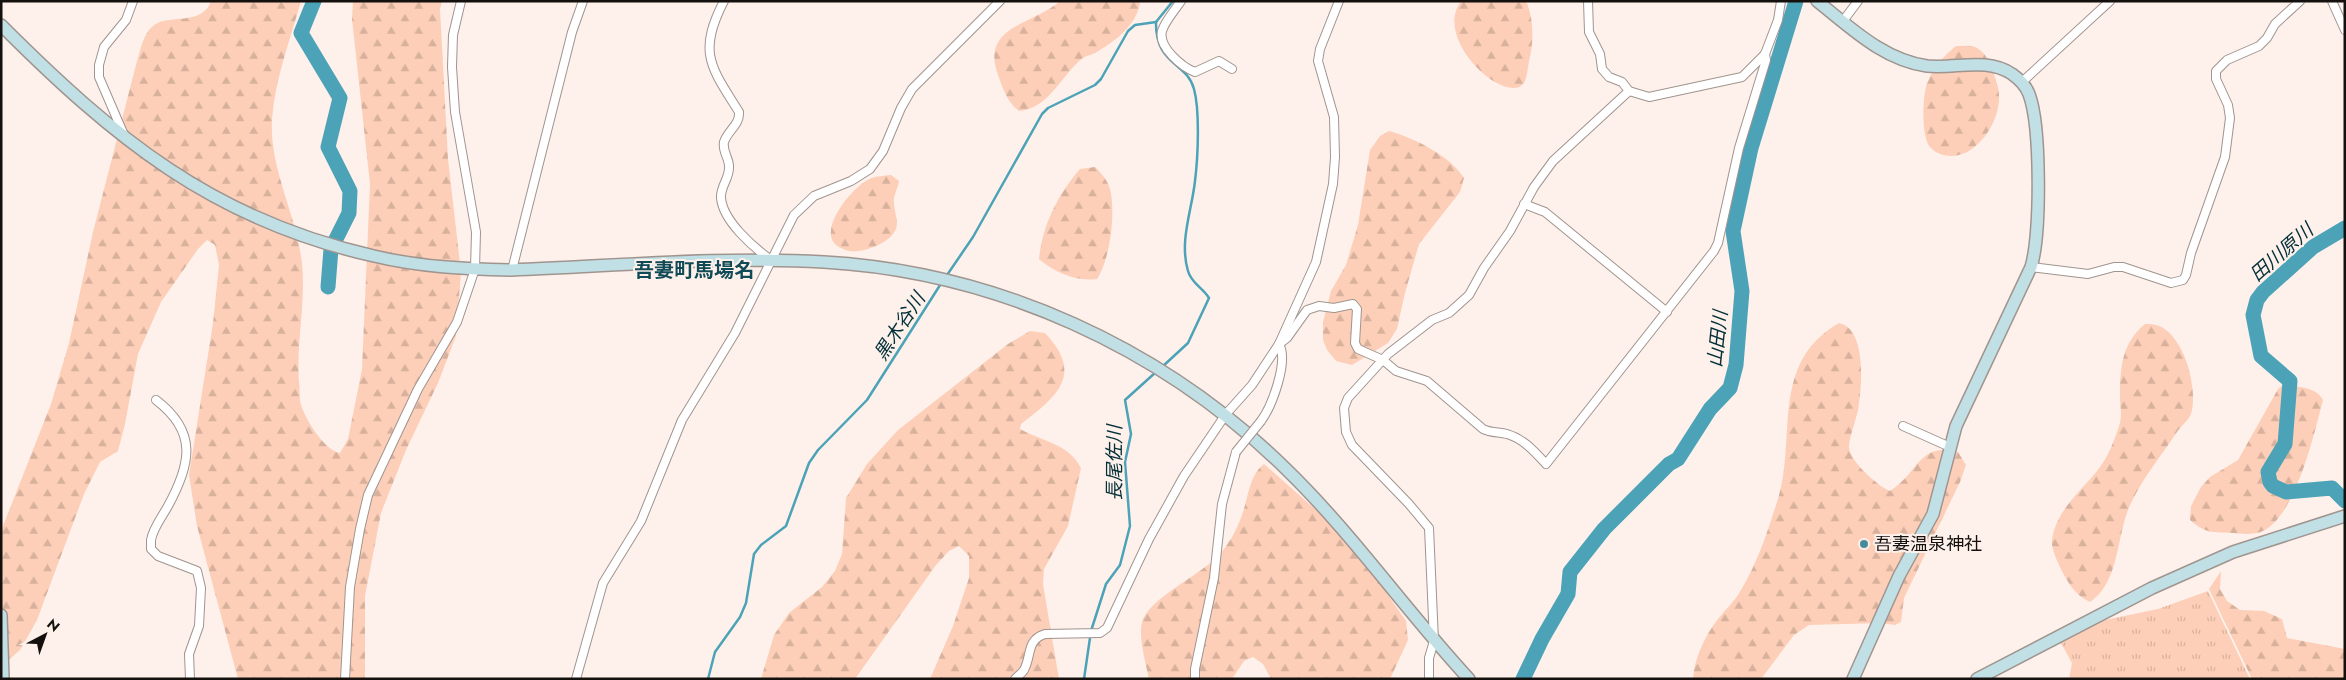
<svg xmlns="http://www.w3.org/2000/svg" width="2346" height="680" viewBox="0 0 2346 680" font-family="Jost,'Noto Sans JP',sans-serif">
	<defs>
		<pattern id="grass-tufts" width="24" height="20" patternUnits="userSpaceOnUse" patternTransform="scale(1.25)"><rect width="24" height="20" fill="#fdcfb8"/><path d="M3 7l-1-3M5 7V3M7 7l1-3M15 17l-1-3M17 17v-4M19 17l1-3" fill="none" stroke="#d8b19d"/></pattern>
		<pattern id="forest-firs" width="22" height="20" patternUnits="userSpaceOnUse" patternTransform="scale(1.25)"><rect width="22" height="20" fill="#fdcfb8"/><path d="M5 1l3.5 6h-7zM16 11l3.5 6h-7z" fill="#d8b19d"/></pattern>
	</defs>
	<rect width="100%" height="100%" fill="#fef1eb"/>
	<path fill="url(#grass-tufts)" d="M2208 591 2250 679H2069L2072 663 2061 643 2105 620 2158 609Z"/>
	<g fill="url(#forest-firs)">
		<path d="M211 1H301C290 40 275 79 272 119 269 169 297 215 302 264 306 304 296 342 299 382 300 389 299 398 301 405 306 420 324 450 340 453L348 439 362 369 370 184 352 19 353 1H442L440 9 448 159 461 272 456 336 438 383 406 450 381 513 365 596V679H238L197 526 189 475 213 323 219 265 215 245 207 240 198 249 161 302 138 354 125 424 118 451 100 462 84 494 37 620 20 650 3 665 1 663V531L51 404 69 343 93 232 137 61C141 49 143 34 153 26 168 13 202 27 211 1Z"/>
		<path d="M1060 1H1140C1139 22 1117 40 1100 50 1095 54 1088 55 1083 58 1061 75 1049 109 1019 111 1007 102 1003 89 998 75 980 26 1033 25 1060 1Z"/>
		<path d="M1461 1H1526C1534 19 1534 42 1529 61 1528 67 1527 78 1524 83 1507 107 1432 41 1461 1Z"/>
		<path d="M1956 46C1962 46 1969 45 1975 47 1984 51 1988 59 1991 67 1995 77 2000 89 1999 100 1998 124 1977 156 1951 156 1944 156 1935 153 1930 147 1921 137 1922 93 1928 81 1934 66 1944 56 1956 46Z"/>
		<path d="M1389 131C1416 139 1449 155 1464 178L1460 192 1419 244 1405 293 1397 329 1388 343 1352 365 1336 361 1327 350 1323 340V322L1331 291 1346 265 1358 225 1370 150 1380 136Z"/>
		<path d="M1095 167C1101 173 1108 181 1110 189 1116 213 1110 259 1097 279 1076 282 1054 272 1039 259 1042 226 1058 194 1080 169Z"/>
		<path d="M891 175 899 181C898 189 893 195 894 203 894 212 899 221 896 229 890 241 879 245 868 249 857 252 850 253 839 247 814 232 854 184 872 178 877 176 884 176 891 175Z"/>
		<path d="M1839 323C1867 329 1862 387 1858 410 1856 420 1849 438 1849 447 1849 461 1879 487 1890 491 1920 472 1918 442 1958 452L1966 465 1960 482 1904 598 1901 622 1895 625 1881 623 1809 625 1794 635 1761 679H1693C1694 661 1703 640 1713 626 1721 613 1734 603 1741 590 1758 562 1768 530 1778 499 1797 438 1769 363 1839 323Z"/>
		<path d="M2145 324C2161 323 2170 331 2178 344 2189 361 2197 394 2191 414 2189 420 2181 426 2177 432 2161 456 2142 479 2130 505 2116 536 2120 582 2090 602 2084 599 2079 596 2075 591 2067 583 2050 551 2052 540 2056 511 2080 492 2097 471 2108 458 2115 439 2120 423 2122 415 2120 405 2120 396 2120 367 2122 343 2145 324Z"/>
		<path d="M1030 331 1045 333C1084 374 1058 396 1021 424L1020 429C1043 442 1068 443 1081 468L1068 526 1044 569 1043 584 1059 679H930L953 626 969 578V556L959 546 949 551 936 565 855 679H761L774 635 789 613 822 587 835 571 842 554 846 498 867 464 898 430 1008 344Z"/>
		<path d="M2283 385C2297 387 2316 386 2323 400 2314 434 2296 515 2263 531 2254 535 2242 534 2233 533 2212 532 2206 534 2190 520L2191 506 2201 487 2210 477 2238 460 2278 389Z"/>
		<path d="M1264 464 1323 516 1381 585 1406 621 1408 640 1390 679H1271L1263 664 1253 657 1244 661 1232 679H1149C1146 664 1138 637 1142 622 1149 598 1201 575 1219 555 1230 543 1238 527 1243 512 1249 495 1249 476 1264 464Z"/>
		<path d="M2221 571 2220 589 2227 601 2240 610 2264 611 2282 619 2287 638 2345 649V679H2252L2209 589Z"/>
	</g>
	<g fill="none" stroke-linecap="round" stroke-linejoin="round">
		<g stroke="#4ca3b8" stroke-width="2.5">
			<path d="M1156 22C1155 65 1187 62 1194 89 1200 111 1198 157 1195 181 1192 210 1179 241 1188 271 1191 283 1203 288 1209 298L1188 343 1162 367"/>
			<path d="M1156 22 1173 1"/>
			<path d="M945 278 973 237 1042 114 1048 108 1095 85 1101 79 1128 31 1135 25 1156 22"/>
			<path d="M708 679 715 652 740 617 746 603 754 554 761 545 786 526 809 463 818 450 867 400 942 282"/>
			<path d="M1084 679 1091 631 1106 584 1120 565 1130 526 1125 462 1131 434 1125 400 1156 372"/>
		</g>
		<g stroke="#4ca3b8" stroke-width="15">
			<path d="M314 1 301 33 340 98 328 147 350 191 349 213 331 249 328 287"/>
			<path d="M2345 228 2313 247 2263 292 2257 300 2253 315 2261 356 2290 381 2285 444 2268 472 2270 482 2273 486 2286 492 2332 488 2345 501"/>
			<path d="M1523 679 1542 639 1568 594 1570 572 1604 529 1669 464 1678 459 1710 409 1730 388 1736 365 1742 291 1733 231 1751 148 1796 1"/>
		</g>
		<g stroke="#a0948f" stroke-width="10">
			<g id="street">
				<path d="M724 1C697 53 711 67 739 112 740 125 728 130 724 142 722 152 730 159 729 168 729 179 720 187 721 198 723 221 753 247 771 260"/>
				<path d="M1181 1C1175 10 1165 21 1162 31 1158 47 1182 67 1195 72L1219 61 1232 69"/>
				<path d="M1588 1 1589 32 1600 54 1602 69 1609 77 1622 82 1629 91 1649 97 1742 77 1765 54 1778 20 1781 1"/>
				<path d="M2332 1 2345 30"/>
				<path d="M1843 21 1858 1"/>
				<path d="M2022 82 2110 1"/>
				<path d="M124 135 99 77V65L104 47 126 20 133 1"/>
				<path d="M1524 204 1545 212 1667 312"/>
				<path d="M2031 267 2088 274 2114 267H2123L2171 283 2183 280 2186 275 2191 253 2225 157 2230 118 2228 105 2216 79V71L2227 60 2259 46 2267 38 2275 24 2300 1"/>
				<path d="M512 270 572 32 583 1"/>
				<path d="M1279 344 1287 338 1307 310 1319 306 1334 308 1353 304 1357 309 1355 343 1358 349 1383 360 1396 371 1427 381 1483 429C1491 433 1499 432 1507 434 1524 439 1535 452 1546 464L1714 251 1718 243 1739 148 1766 60 1765 54"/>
				<path d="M156 400C198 432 191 464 168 506 162 517 153 528 151 540V549L158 556 197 571 201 588 199 626 189 654 190 679"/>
				<path d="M1261 421C1272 406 1289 361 1279 344"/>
				<path d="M1903 426 1950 447"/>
				<path d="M345 679 350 587 360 529 368 495 418 389 457 322 475 269 476 232 455 112 452 67 453 35 461 1"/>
				<path d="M576 679 603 583 641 521 682 420 735 333 794 215 814 196 851 181 870 169 883 151 901 108 912 89 1000 1"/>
				<path d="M1015 679C1018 676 1022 673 1024 670 1032 655 1026 640 1045 634L1100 633 1107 628 1149 539 1184 476 1226 414 1252 385 1279 344 1316 262 1333 184 1335 157 1334 117 1318 61 1320 49 1339 1"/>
				<path d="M1195 679V669L1214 578 1222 504 1236 452"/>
				<path d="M1429 679V658L1434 641 1429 528 1409 504 1352 445 1346 432 1344 408 1348 398 1388 354 1432 320 1449 313 1469 295 1484 268 1510 231 1534 187 1553 161 1629 91"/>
			</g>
		</g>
		<g stroke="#a0948f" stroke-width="14">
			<g id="secondary">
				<path d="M1817 1C1850 27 1883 60 1927 66 1956 69 1986 57 2012 74 2019 79 2026 86 2029 94 2041 126 2041 235 2031 267L1956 426 1933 514 1899 576 1853 679"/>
				<path d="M1 25C114 138 213 220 374 256 419 267 466 269 512 270 616 266 720 256 824 262 997 272 1163 348 1286 469 1353 534 1406 611 1469 679"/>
				<path d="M1 615 3 679"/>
				<path d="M1977 679 2152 588 2233 552 2345 516"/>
			</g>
		</g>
		<use href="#street" stroke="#fff" stroke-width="8"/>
		<use href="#secondary" stroke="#c1e0e6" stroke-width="11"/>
		<g stroke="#a0948f" stroke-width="10" stroke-linecap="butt">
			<path id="street-bridge" d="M1236 452 1261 421"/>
		</g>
		<use href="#street-bridge" stroke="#fff" stroke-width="8"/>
	</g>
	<circle fill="#478a9a" stroke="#fef1eb" stroke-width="2" cx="1864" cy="544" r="5"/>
	<g text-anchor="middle" stroke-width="4" stroke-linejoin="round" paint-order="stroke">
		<g font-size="18" fill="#14100e" stroke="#fef1eb" text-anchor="start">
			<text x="1874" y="550">吾妻温泉神社</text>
		</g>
		<g font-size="19" font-style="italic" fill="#032f38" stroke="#fef1eb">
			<text transform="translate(2281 252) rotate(-41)" y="7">田川原川</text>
			<text transform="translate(899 326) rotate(-57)" y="7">黒木谷川</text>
			<text transform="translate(1717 339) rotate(-84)" y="7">山田川</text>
			<text transform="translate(1114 463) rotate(-90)" y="7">長尾佐川</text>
		</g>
		<g font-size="20" font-weight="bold" fill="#104a56" stroke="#fef1eb">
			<text x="694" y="277">吾妻町馬場名</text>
		</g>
	</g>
	<rect width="2346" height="680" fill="none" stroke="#14100e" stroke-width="5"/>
	<g transform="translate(45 635) rotate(41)" stroke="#fef1eb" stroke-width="4" paint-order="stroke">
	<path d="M0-4L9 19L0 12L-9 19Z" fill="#14100e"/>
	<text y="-8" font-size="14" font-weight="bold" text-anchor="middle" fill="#14100e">N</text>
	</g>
</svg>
